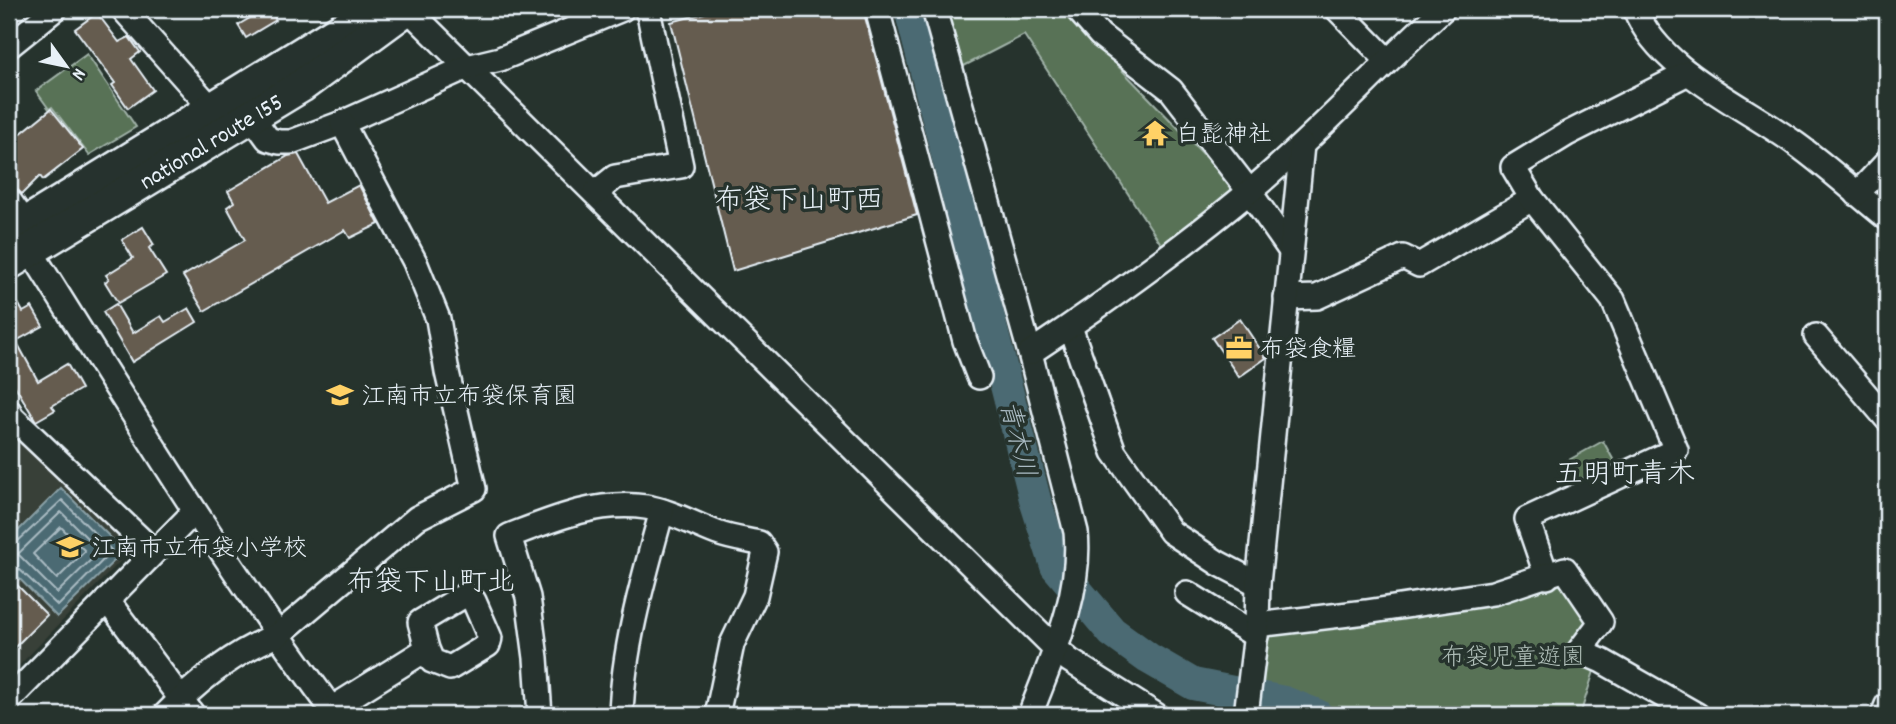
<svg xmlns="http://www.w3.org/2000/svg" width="1896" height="724" viewBox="0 0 1896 724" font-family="Dekko,'Klee One',sans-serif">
	<rect width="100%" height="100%" fill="#26332d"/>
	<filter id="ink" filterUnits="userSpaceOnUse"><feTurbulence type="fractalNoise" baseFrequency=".0143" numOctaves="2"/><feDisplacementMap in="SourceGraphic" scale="14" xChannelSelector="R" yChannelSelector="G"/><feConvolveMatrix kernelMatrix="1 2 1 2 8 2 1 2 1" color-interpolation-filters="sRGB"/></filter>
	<g filter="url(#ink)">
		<path fill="#393f37" d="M9 419 130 542V551L9 676Z"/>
		<g fill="#597257" stroke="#a0b2a8" stroke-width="2">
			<path d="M944 9H1067L1088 35 1239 191 1165 250 1024 35 962 67Z"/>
			<path d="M87 54 136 127 89 155 52 107 49 109 36 91Z"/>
			<path d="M1603 441 1619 470 1585 490 1567 461Z"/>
			<path d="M1564 584 1591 620 1595 668 1580 715H1332L1260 688 1264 638 1271 633 1477 604Z"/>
		</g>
		<path fill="#4c6b73" stroke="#8aa1a8" stroke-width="2" d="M61 488 124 551 57 617 9 568V540Z"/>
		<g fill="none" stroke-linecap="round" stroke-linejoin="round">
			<g stroke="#aabbc3" stroke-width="2">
				<path d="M61 512 100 551 57 593 18 554Z"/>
				<path d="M61 527 85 551 57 579 33 554Z"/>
				<path d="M9 545 16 543 62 500 112 551 58 606 16 566 9 564"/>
			</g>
			<path stroke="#4c6b73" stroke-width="32" d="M910 9 1036 503 1056 566 1112 632 1148 658 1193 684 1284 702 1317 715"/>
		</g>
		<g fill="#655c4f" stroke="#e8f1f8" stroke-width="2">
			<path d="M265 9H269L276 20 246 38 238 25Z"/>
			<path d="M720 9H863L917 215 733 271 671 22Z"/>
			<path d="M97 13 119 42 129 37 140 52 131 59 153 90 128 108 112 85 115 83 75 29Z"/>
			<path d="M51 109 83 149 43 180 40 176 22 194 15 188 9 186V143Z"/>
			<path d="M298 154 325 203 359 185 379 224 350 238 345 230 204 311 183 276 245 240 227 207 234 202 228 191 288 156Z"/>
			<path d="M143 227 154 245 149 248 166 275 118 303 105 282 109 279 106 275 133 258 122 240Z"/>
			<path d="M9 287 23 312 32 307 43 326 16 341 9 328Z"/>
			<path d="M116 304 133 333 161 316 165 322 189 308 197 322 132 362 103 312Z"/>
			<path d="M1240 319 1266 358 1239 377 1212 338Z"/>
			<path d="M9 328 38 381 67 364 81 389 52 406 55 410 36 421 9 376Z"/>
			<path d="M9 577 47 615 9 653Z"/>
		</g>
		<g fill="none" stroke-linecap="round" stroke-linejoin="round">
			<g stroke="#e8f1f8" stroke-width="28">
				<g id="minor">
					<path d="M123 9 211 108"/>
					<path d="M408 9 1055 648 1069 660 1156 715"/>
					<path d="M877 9 965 341 979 377"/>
					<path d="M934 9 1030 353 1076 532C1082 595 1052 657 1030 715"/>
					<path d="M1077 9 1100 35 1171 90 1249 191 1290 250"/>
					<path d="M1337 9 1387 60"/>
					<path d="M1635 9C1659 71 1745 106 1796 144 1828 167 1857 194 1887 218"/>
					<path d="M9 46 55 9"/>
					<path d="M252 117 268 139 279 142H291L342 123 467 67 500 59 622 9"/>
					<path d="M595 193 615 177 681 166 649 15 646 9"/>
					<path d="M1857 194 1887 162"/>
					<path d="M9 200 26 224 30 250C129 407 225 566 336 715"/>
					<path d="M1286 298 1317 297 1403 257 1419 265 1532 199"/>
					<path d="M1070 327 1114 452 1171 532 1218 563 1258 584"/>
					<path d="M1816 336 1887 419"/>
					<path d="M1030 353C1105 303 1179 250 1249 192 1317 135 1377 69 1443 9"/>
					<path d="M9 411 12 417 154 552"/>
					<path d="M1547 577 1527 519 1676 450 1613 300 1532 199 1513 167 1567 134 1688 73"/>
					<path d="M1187 593 1256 636"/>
					<path d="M107 600 193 715"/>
					<path d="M1257 625 1366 612 1493 593 1565 569 1601 622 1579 651 1602 661 1697 715"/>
					<path d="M9 700 194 512"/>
					<path d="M331 709 427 649 420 622 465 595 474 601 490 638 488 645 450 668 432 661 427 649"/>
					<path d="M165 715C197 682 235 651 278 635L417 518 474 489 447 372 438 319 415 262 342 123"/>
					<path d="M540 715 536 658 528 597 509 536C553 519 597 500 646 507 671 511 693 524 717 533 730 538 745 540 759 543L765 552 755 596 732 644 717 715"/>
					<path d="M621 715C623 648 644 576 662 511"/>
					<path d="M1246 715 1257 625 1258 584 1302 145"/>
					<path d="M1883 715 1887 705"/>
				</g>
			</g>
			<g stroke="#e8f1f8" stroke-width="37">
				<g id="highway">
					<path d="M9 234 353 22 367 9"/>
					<path id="s1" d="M9 263 301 86 406 9"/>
				</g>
			</g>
			<use href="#minor" stroke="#26332d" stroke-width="23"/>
			<use href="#highway" stroke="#26332d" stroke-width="32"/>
		</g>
	</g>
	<defs>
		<g id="temple-bare" transform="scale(2.1)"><path d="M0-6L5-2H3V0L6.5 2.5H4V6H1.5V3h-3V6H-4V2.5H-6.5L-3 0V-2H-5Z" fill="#ffd166" stroke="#26332d" stroke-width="2.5" paint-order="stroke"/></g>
		<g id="office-bare" transform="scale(2.1)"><path d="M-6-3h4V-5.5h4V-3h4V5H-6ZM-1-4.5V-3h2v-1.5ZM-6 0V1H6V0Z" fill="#ffd166" stroke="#26332d" stroke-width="2.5" paint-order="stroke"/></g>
		<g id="school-bare" transform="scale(2.1)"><path d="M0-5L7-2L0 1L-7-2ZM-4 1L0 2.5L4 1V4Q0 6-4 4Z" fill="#ffd166" stroke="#26332d" stroke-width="2.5" paint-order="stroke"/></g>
	</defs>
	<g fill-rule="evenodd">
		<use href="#temple-bare" x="1155" y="133"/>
		<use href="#office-bare" x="1239" y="348"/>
		<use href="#school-bare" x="340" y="395"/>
		<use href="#school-bare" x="70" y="547"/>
	</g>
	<g text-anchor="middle" stroke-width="7" stroke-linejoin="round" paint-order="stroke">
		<g font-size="24" fill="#e8f1f8" stroke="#26332d" text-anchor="start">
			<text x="1176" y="141">白髭神社</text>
			<text x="1260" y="356">布袋食糧</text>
			<text x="361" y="403">江南市立布袋保育園</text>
			<text x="91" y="555">江南市立布袋小学校</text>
		</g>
		<g font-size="24" fill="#e8f1f8" stroke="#26332d">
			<text dy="8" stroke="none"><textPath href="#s1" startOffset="236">national route 155</textPath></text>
		</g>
		<g font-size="24" fill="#afbeb8" stroke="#26332d">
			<text x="1513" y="664">布袋児童遊園</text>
		</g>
		<g font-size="26" font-style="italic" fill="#aabbc3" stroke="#26332d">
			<text transform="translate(1019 439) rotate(76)" y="9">青木川</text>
		</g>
		<g font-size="28" fill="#e8f1f8" stroke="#26332d">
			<text x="799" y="208">布袋下山町西</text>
			<text x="1625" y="482">五明町青木</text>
			<text x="431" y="590">布袋下山町北</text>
		</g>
	</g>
	<rect width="1896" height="724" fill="none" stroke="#26332d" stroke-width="35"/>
	<rect x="18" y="18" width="1861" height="689" fill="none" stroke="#e8f1f8" stroke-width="2.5" filter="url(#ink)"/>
	<g transform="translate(66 66) rotate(123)" stroke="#26332d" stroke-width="5" paint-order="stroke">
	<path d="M0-5L12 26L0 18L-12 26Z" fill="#e8f1f8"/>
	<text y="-10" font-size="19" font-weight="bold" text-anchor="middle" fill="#e8f1f8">N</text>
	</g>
</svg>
